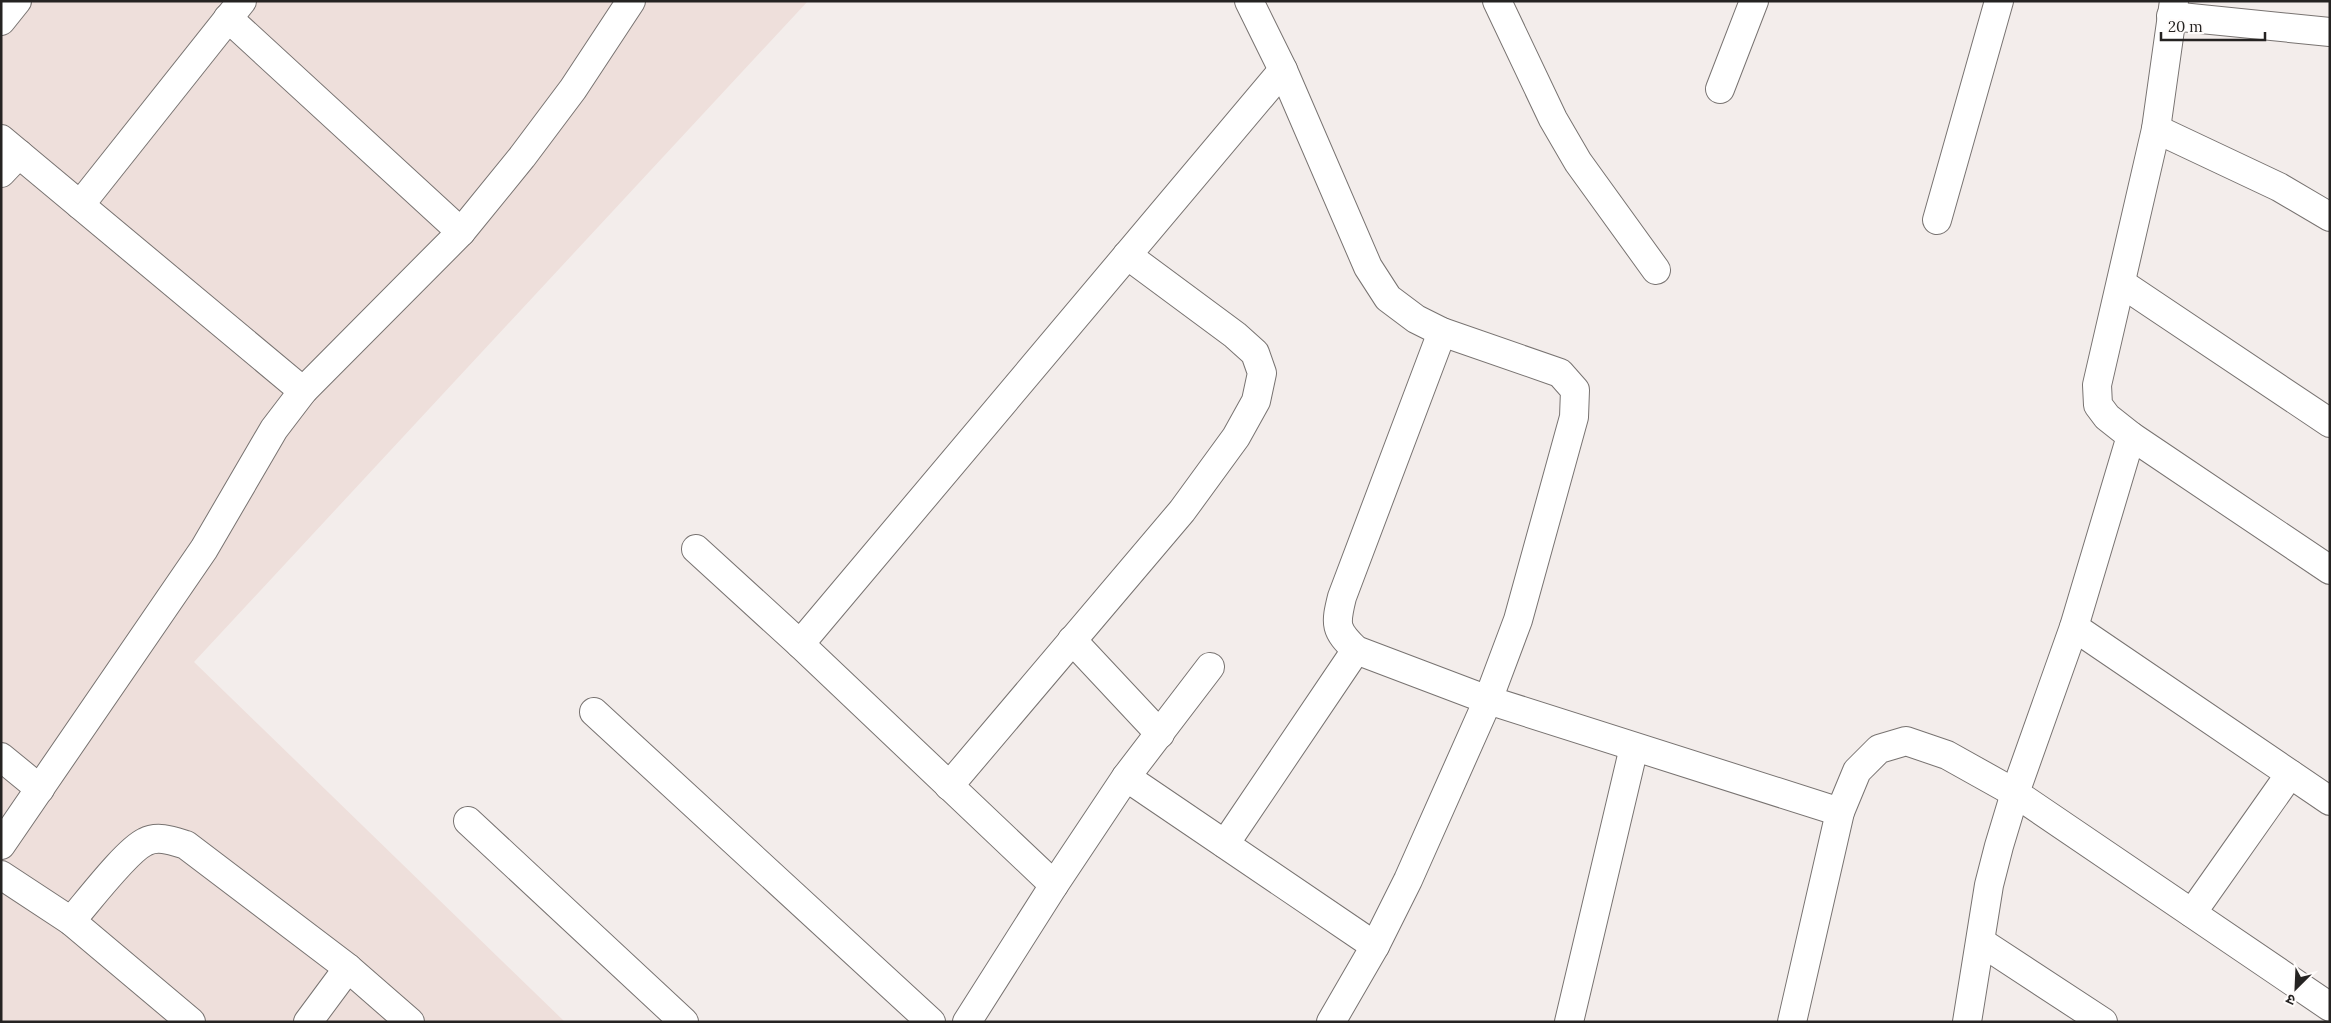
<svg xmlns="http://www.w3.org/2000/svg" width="2331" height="1023" viewBox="0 0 2331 1023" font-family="Lora,'Noto Sans Devanagari',serif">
	<rect width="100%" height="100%" fill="#f3edeb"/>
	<path fill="#eedfdb" d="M1 1H808L194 662 565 1022H1Z"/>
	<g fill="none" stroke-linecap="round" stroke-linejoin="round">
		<g stroke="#787371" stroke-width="30">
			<g id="minor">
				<path d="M1249 1 1283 70 1368 267 1388 298 1416 319 1442 332 1560 373 1575 390 1574 417 1518 620 1488 700 1408 880 1375 946 1331 1022"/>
				<path d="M1497 1 1553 119 1578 162 1656 270"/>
				<path d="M2171 16 2330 32"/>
				<path d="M228 18 461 232"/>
				<path d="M1 21 17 1"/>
				<path d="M1720 89 1754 1"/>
				<path d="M2156 129 2279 187 2330 217"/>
				<path d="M1 139 303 391"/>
				<path d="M1 173 19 154"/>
				<path d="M80 205 242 1"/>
				<path d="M1937 220 1999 1"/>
				<path d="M2121 283 2330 423"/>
				<path d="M1442 332 1342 597C1335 625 1335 630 1356 650L1488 700 1840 812"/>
				<path d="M2131 436 2330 570"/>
				<path d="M696 549 800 644 1054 885"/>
				<path d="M2074 627 2330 801"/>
				<path d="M1072 640 1160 734"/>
				<path d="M800 644 1283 70"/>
				<path d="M594 712 931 1022"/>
				<path d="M1 757 40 789"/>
				<path d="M1126 777 1375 946"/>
				<path d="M949 786 1182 511 1236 437 1256 401 1262 373 1255 353 1235 335 1127 255"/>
				<path d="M468 821 684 1022"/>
				<path d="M1225 844 1356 650"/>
				<path d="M1 845 204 549 274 429 303 391 461 232 522 157 573 89 631 1"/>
				<path d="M1 875 71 921 191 1022"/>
				<path d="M2192 913 2290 774"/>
				<path d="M71 921C86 904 126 851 145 842 158 835 173 841 186 845L348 968 410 1022"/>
				<path d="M1981 942 2103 1022"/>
				<path d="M308 1022 348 968"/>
				<path d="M967 1022 1054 885 1126 777 1210 667"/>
				<path d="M1569 1022 1634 747"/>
				<path d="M1792 1022 1840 812 1857 771 1879 749 1906 741 1947 755 2015 793 2330 1007"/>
				<path d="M1967 1022 1989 885 1999 846 2015 793 2074 627 2131 436 2107 417 2098 405 2097 385 2156 129 2174 1"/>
			</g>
		</g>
		<use href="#minor" stroke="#fff" stroke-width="28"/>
	</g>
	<rect width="2331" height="1023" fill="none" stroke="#252322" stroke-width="5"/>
	<g transform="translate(2296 988) rotate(204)" stroke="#fefbfa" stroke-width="4" paint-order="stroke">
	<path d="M0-4L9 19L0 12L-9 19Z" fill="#252322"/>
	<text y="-8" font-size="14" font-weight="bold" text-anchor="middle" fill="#252322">उ</text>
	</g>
	<path d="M2161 32v8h104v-8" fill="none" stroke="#252322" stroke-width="2.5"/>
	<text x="2168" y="32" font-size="15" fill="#252322" stroke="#fefbfa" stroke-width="4" paint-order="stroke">20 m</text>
</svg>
